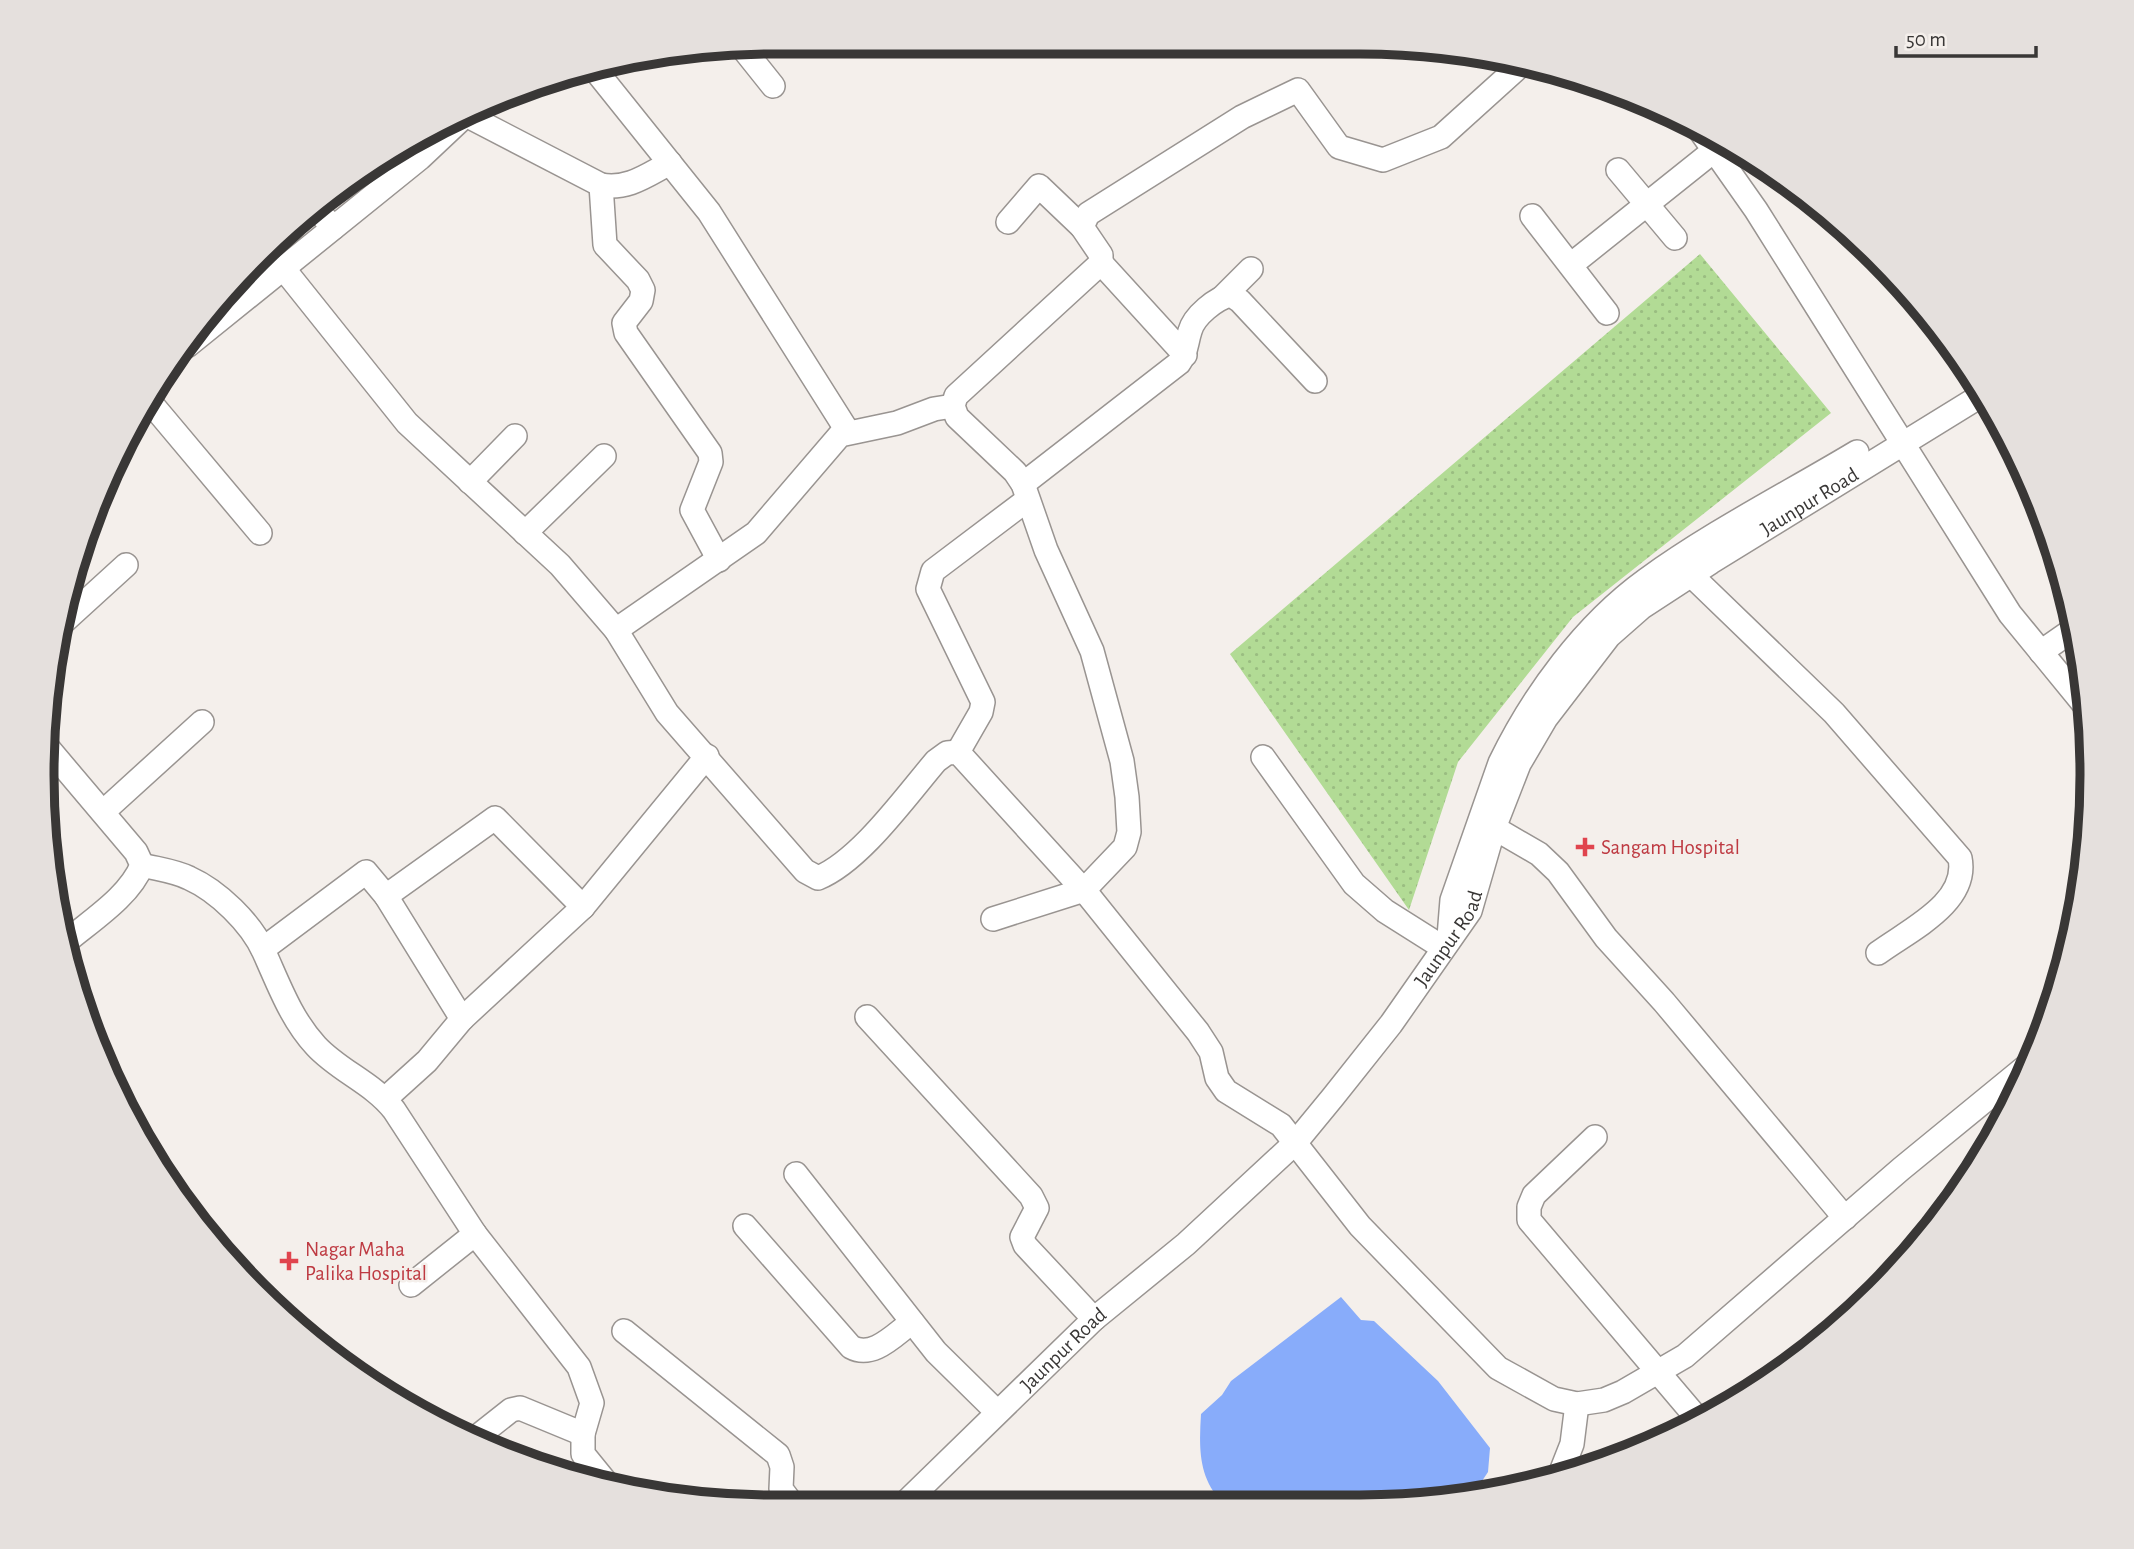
<svg xmlns="http://www.w3.org/2000/svg" width="2134" height="1549" viewBox="0 0 2134 1549" font-family="'Alegreya Sans',sans-serif">
	<defs>
		<pattern id="park-dots" width="8" height="8" patternUnits="userSpaceOnUse" patternTransform="scale(1.75)"><rect width="8" height="8" fill="#b2db95"/><path d="M2 2h.1M6 6h.1" fill="none" stroke="#9abd81" stroke-width="1.8" stroke-linecap="round"/></pattern>
	</defs>
	<rect width="100%" height="100%" fill="#f4efeb"/>
	<path fill="url(#park-dots)" d="M1700 254 1831 413 1573 617 1458 762 1409 910 1230 654Z"/>
	<path fill="#88acfa" d="M1341 1297 1361 1320 1374 1321 1438 1381 1490 1448 1488 1472 1472 1496 1455 1501 1222 1502C1198 1477 1199 1447 1201 1414L1222 1395 1231 1381Z"/>
	<g fill="none" stroke-linecap="round" stroke-linejoin="round">
		<g stroke="#999491" stroke-width="26">
			<g id="minor">
				<path d="M741 46 773 86"/>
				<path d="M592 66 709 212 848 432"/>
				<path d="M466 115 601 185C628 190 647 175 670 163"/>
				<path d="M1699 129 1756 210 2010 614 2087 708"/>
				<path d="M1618 170 1675 238"/>
				<path d="M601 185 605 245 638 280 643 290 641 301 624 323 626 333 710 453 711 462 692 510 719 560"/>
				<path d="M317 209 333 228"/>
				<path d="M1532 216 1607 313"/>
				<path d="M1008 222 1039 186 1082 227"/>
				<path d="M1101 263 1185 355"/>
				<path d="M1572 264 1716 149"/>
				<path d="M283 268 407 423 560 565 616 630 667 713 805 871 818 878C860 861 906 796 936 761L947 753 958 752 1088 895 1198 1032 1211 1052 1217 1078 1226 1091 1281 1125 1360 1226 1498 1368 1554 1399 1577 1404 1604 1400 1623 1392 1685 1356 1901 1169 2028 1065"/>
				<path d="M1223 297 1251 269"/>
				<path d="M187 346 420 158 471 110"/>
				<path d="M150 402 260 533"/>
				<path d="M470 482 515 436"/>
				<path d="M1023 484 1179 363C1187 352 1186 343 1190 331 1194 316 1216 298 1231 295L1240 301 1315 381"/>
				<path d="M525 533 604 456"/>
				<path d="M1691 575 1834 713 1960 858C1969 903 1909 930 1878 953"/>
				<path d="M59 626 126 565"/>
				<path d="M616 630 756 533 840 435 897 423 934 409 953 406"/>
				<path d="M2041 652 2074 629"/>
				<path d="M48 748 136 852 142 865C130 896 92 920 67 941"/>
				<path d="M958 752 981 712 983 702 928 589 933 571 1027 500"/>
				<path d="M1263 757 1354 884 1385 911 1442 947"/>
				<path d="M103 812 202 722"/>
				<path d="M1484 822 1539 854 1558 872 1606 938 1664 1002 1845 1218"/>
				<path d="M142 865C157 869 175 871 189 878 218 891 251 923 264 952 279 985 291 1019 316 1046 339 1071 373 1083 394 1110L475 1234 579 1367 592 1403 583 1434V1454L609 1486"/>
				<path d="M386 896 495 818 583 907 707 756"/>
				<path d="M993 919 1084 890 1125 847 1129 832 1127 797 1122 761 1092 651 1046 550 1023 484 1015 472 957 417 953 406 956 396 1101 263V255L1082 227 1088 214 1242 117 1298 90 1339 147 1383 160 1441 137 1523 63"/>
				<path d="M1449 937 1452 900 1500 763C1533 695 1585 624 1646 580 1712 532 1787 494 1857 452"/>
				<path d="M263 949 366 872 386 896 462 1019"/>
				<path d="M867 1017 1031 1196 1037 1208 1022 1237 1025 1245 1094 1319"/>
				<path d="M385 1099 427 1061 462 1019 583 907"/>
				<path d="M1595 1137 1534 1195 1529 1207V1220L1697 1418"/>
				<path d="M796 1174 936 1352 996 1411"/>
				<path d="M745 1226 851 1347C873 1359 894 1335 912 1322"/>
				<path d="M411 1285 475 1234"/>
				<path d="M624 1331 778 1455 782 1467 781 1489 793 1505"/>
				<path d="M473 1440 511 1410 520 1408 583 1434"/>
				<path d="M1561 1472 1572 1444 1577 1404"/>
				<path id="s1" d="M904 1504 1094 1319 1186 1244 1296 1142 1333 1097 1391 1024 1470 911 1494 828 1519 764 1546 718 1609 636 1642 607 1711 562 1982 395"/>
			</g>
		</g>
		<use href="#minor" stroke="#fff" stroke-width="23"/>
	</g>
	<g fill="#e0444e" stroke="#f4efeb" stroke-width="2.5">
		<path d="M1581.5 836.5h7v7h7v7h-7v7h-7v-7h-7v-7h7z"/>
		<path d="M285.5 1250.5h7v7h7v7h-7v7h-7v-7h-7v-7h7z"/>
	</g>
	<g text-anchor="middle" stroke-width="5" stroke-linejoin="round" paint-order="stroke">
		<g font-size="21" fill="#393736" stroke="#f4efeb">
			<text dy="7" stroke="none"><textPath href="#s1" startOffset="1377">Jaunpur Road</textPath></text>
			<text dy="7" stroke="none"><textPath href="#s1" startOffset="789">Jaunpur Road</textPath></text>
			<text dy="7" stroke="none"><textPath href="#s1" startOffset="222">Jaunpur Road</textPath></text>
		</g>
		<g font-size="21" fill="#be3a42" stroke="#f4efeb" text-anchor="start">
			<text x="1601" y="854">Sangam Hospital</text>
			<text x="305" y="1256">Nagar Maha<tspan x="305" dy="24">Palika Hospital</tspan></text>
		</g>
	</g>
	<path d="M0 0H2134V1549H0ZM774 54H1360A720 720 0 0 1 2080 774V775A720 720 0 0 1 1360 1495H774A720 720 0 0 1 54 775V774A720 720 0 0 1 774 54Z" fill="#e5e0dd" fill-rule="evenodd"/>
	<path fill="none" stroke="#393736" stroke-width="9" d="M774 54H1360A720 720 0 0 1 2080 774V775A720 720 0 0 1 1360 1495H774A720 720 0 0 1 54 775V774A720 720 0 0 1 774 54Z"/>
	<path d="M1896 46v10h140v-10" fill="none" stroke="#393736" stroke-width="3.5"/>
	<text x="1906" y="46" font-size="21" fill="#393736" stroke="#f4efeb" stroke-width="5" paint-order="stroke">50 m</text>
</svg>
